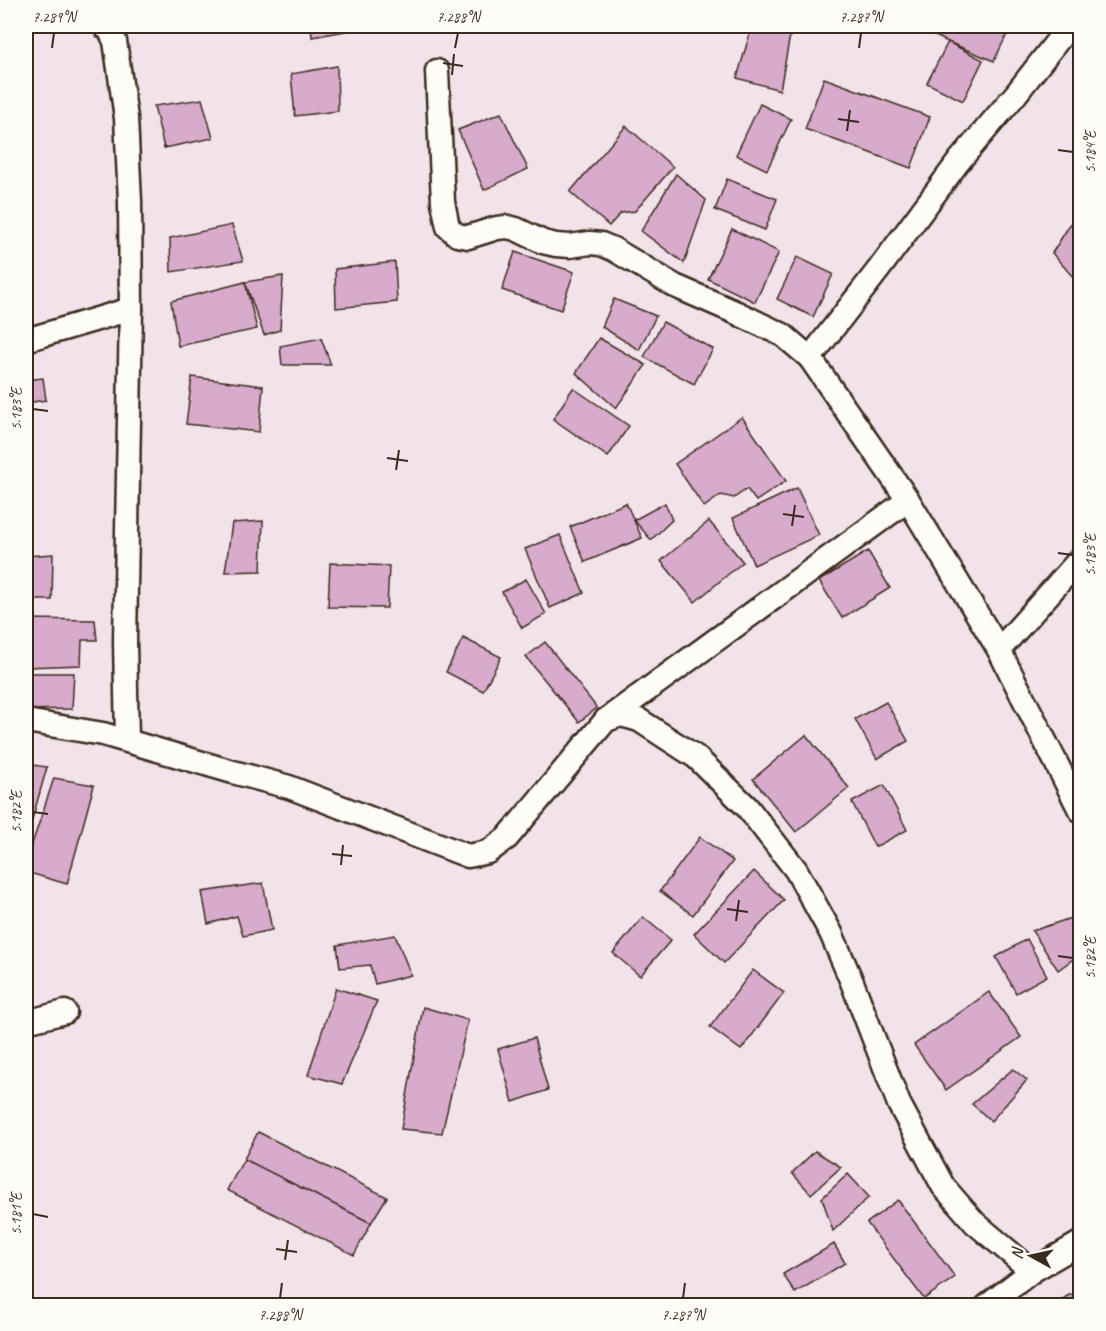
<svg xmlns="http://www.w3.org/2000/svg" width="1106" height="1331" viewBox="0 0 1106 1331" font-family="Caveat,sans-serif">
	<rect width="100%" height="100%" fill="#f2e3ea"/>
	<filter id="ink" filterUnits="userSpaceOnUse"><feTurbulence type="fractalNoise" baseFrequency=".0167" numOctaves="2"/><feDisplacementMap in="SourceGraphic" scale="12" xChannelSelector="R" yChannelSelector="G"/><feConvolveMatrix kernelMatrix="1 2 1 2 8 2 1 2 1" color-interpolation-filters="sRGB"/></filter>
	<g filter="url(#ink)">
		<g fill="#d8aacc" stroke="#3b2a1e" stroke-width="1.5">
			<path d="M311 26H373L312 37Z"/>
			<path d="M752 26H764L791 30 780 90 737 78Z"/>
			<path d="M914 26H1011L994 61 948 42Z"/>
			<path d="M948 42 983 60 963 101 927 83Z"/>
			<path d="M337 66 338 111 295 116 291 74Z"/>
			<path d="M824 78 930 117 911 168 805 129Z"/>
			<path d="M202 99 213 138 164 148 154 106Z"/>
			<path d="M760 104 791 119 767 170 736 155Z"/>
			<path d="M501 113 528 169 484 190 458 130Z"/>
			<path d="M626 126 673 167 635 211 621 213 609 226 570 192Z"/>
			<path d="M676 174 706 200 684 263 641 231Z"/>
			<path d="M727 179 777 199 765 230 715 210Z"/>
			<path d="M1076 215 1080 219V285L1052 253Z"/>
			<path d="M232 225 243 261 171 272 170 238Z"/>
			<path d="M732 229 779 252 755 302 708 279Z"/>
			<path d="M515 252 574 272 561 310 502 290Z"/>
			<path d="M797 257 833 274 813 317 777 299Z"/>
			<path d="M395 262 397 302 336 308 335 269Z"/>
			<path d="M283 276 280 330 264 335 245 282Z"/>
			<path d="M245 282 257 329 178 346 171 301Z"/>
			<path d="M614 299 656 316 639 350 602 327Z"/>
			<path d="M663 322 713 349 694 384 644 357Z"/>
			<path d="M321 338 331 365H282L280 346Z"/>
			<path d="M599 338 646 365 616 408 576 373Z"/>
			<path d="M192 377 263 386 259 432 186 424Z"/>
			<path d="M43 378 46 400 26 403V380Z"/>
			<path d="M573 388 629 426 608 457 553 419Z"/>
			<path d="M742 417 786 481 756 501 747 489 734 498 721 495 704 507 675 464Z"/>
			<path d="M797 488 819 535 754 565 733 518Z"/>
			<path d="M626 503 642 538 585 562 570 527Z"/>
			<path d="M665 503 672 520 651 540 634 520Z"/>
			<path d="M263 521 261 571 225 572 232 523Z"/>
			<path d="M709 521 743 562 695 602 661 561Z"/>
			<path d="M560 535 584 593 550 608 525 549Z"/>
			<path d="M868 551 890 588 842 618 819 581Z"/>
			<path d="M53 554 52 600H26V556Z"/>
			<path d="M330 563 389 566 387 608 328 607Z"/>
			<path d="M526 579 546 614 522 628 502 592Z"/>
			<path d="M26 619 95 620 97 640H82L81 665 26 667Z"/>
			<path d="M463 638 501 657 483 691 446 672Z"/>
			<path d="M545 642 597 708 579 722 526 657Z"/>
			<path d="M26 673H74L72 709 26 710Z"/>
			<path d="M886 702 908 741 877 759 855 719Z"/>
			<path d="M806 735 849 788 796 832 753 779Z"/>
			<path d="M26 764 47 767 32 820 26 819Z"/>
			<path d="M54 778 94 785 67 884 26 872V862Z"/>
			<path d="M884 785 907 830 875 847 852 802Z"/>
			<path d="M700 837 733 861 693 915 660 891Z"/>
			<path d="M754 871 784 900 724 963 694 934Z"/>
			<path d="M263 883 272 930 243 936 237 916 208 924 202 892Z"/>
			<path d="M1080 915V954L1058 970 1032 931Z"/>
			<path d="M643 917 671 940 640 976 613 953Z"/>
			<path d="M395 935 411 975 375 984 370 965 340 968 337 945Z"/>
			<path d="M26 939H29L32 990 26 991Z"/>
			<path d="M1027 939 1047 976 1016 993 996 957Z"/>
			<path d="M753 970 784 993 741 1050 710 1027Z"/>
			<path d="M336 988 377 1001 342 1084 308 1075Z"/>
			<path d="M989 992 1021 1037 946 1090 914 1045Z"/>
			<path d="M423 1007 468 1020 442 1133 401 1129Z"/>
			<path d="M534 1038 548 1090 513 1102 498 1049Z"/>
			<path d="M1013 1069 1027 1080 991 1121 972 1104Z"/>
			<path d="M258 1132 387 1197 371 1223 244 1159Z"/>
			<path d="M815 1151 841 1167 811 1194 792 1173Z"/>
			<path d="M244 1159 371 1223 354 1255 227 1190Z"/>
			<path d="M848 1174 869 1197 833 1231 822 1198Z"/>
			<path d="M898 1200 955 1277 924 1299 867 1223Z"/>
			<path d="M834 1244 845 1263 795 1293 783 1274Z"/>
			<path d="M1071 1294 1080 1306H1050Z"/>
		</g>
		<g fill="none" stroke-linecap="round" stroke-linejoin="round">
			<g stroke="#3b2a1e" stroke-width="27">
				<g id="street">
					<path d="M104 26 108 27 115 41 126 118 130 202 131 309 125 642 127 740"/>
					<path d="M437 71 443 202 448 227 457 235 468 237 497 228 507 227 516 229 543 242 556 245 570 246 590 243 601 244 613 249 675 286 737 313 783 335 810 358 908 500 999 650 1080 810"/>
					<path d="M26 340 131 309"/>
					<path d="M810 358 879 269 959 161 1016 94 1069 26"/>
					<path d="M999 650 1080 559"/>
					<path d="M606 720 621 715 639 720 696 757 747 807 796 870 831 933 852 982 899 1104 943 1186 975 1223 1032 1271 1080 1243"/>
					<path d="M26 721 103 734 233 772 289 787 468 856 488 852 507 838 606 720 908 500"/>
					<path d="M26 1022 65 1012"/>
					<path d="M987 1306 1032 1271"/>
				</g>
			</g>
			<use href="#street" stroke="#fdfcf7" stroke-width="22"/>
		</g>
	</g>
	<path fill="none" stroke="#3b2a1e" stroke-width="2" d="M52 48 54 33M455 48 458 33M859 48 861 33M443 63 463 66M452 75 454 54M838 119 859 122M847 131 850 110M1058 150 1073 152M33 409 48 411M387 458 408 461M396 470 399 450M783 514 804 517M792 526 795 505M1058 553 1073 555M33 812 48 814M332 854 352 856M341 865 343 845M727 909 748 912M736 921 739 900M1058 956 1073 958M33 1214 48 1217M276 1249 297 1252M285 1260 288 1240M280 1298 282 1283M683 1298 685 1283"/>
	<rect width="1106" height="1331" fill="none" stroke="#fdfcf7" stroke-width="66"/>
	<g transform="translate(1031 1256) rotate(278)" stroke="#fdfcf7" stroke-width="4.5" paint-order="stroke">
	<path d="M0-4.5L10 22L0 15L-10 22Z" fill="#3b2a1e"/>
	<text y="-9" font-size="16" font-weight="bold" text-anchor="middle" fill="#3b2a1e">N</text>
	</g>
	<rect x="33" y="33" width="1040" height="1265" fill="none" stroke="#3b2a1e" stroke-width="2"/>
	<g font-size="15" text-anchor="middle" fill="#3b2a1e">
		<text x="54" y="22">7.289°N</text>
		<text x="458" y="22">7.288°N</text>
		<text x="861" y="22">7.287°N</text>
		<text transform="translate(1090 152) rotate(-90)" y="5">5.184°E</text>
		<text transform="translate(16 409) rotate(-90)" y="5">5.183°E</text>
		<text transform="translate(1090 555) rotate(-90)" y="5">5.183°E</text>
		<text transform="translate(16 812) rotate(-90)" y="5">5.182°E</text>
		<text transform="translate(1090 958) rotate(-90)" y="5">5.182°E</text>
		<text transform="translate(16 1214) rotate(-90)" y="5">5.181°E</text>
		<text x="280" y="1320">7.288°N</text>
		<text x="683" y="1320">7.287°N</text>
	</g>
</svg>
